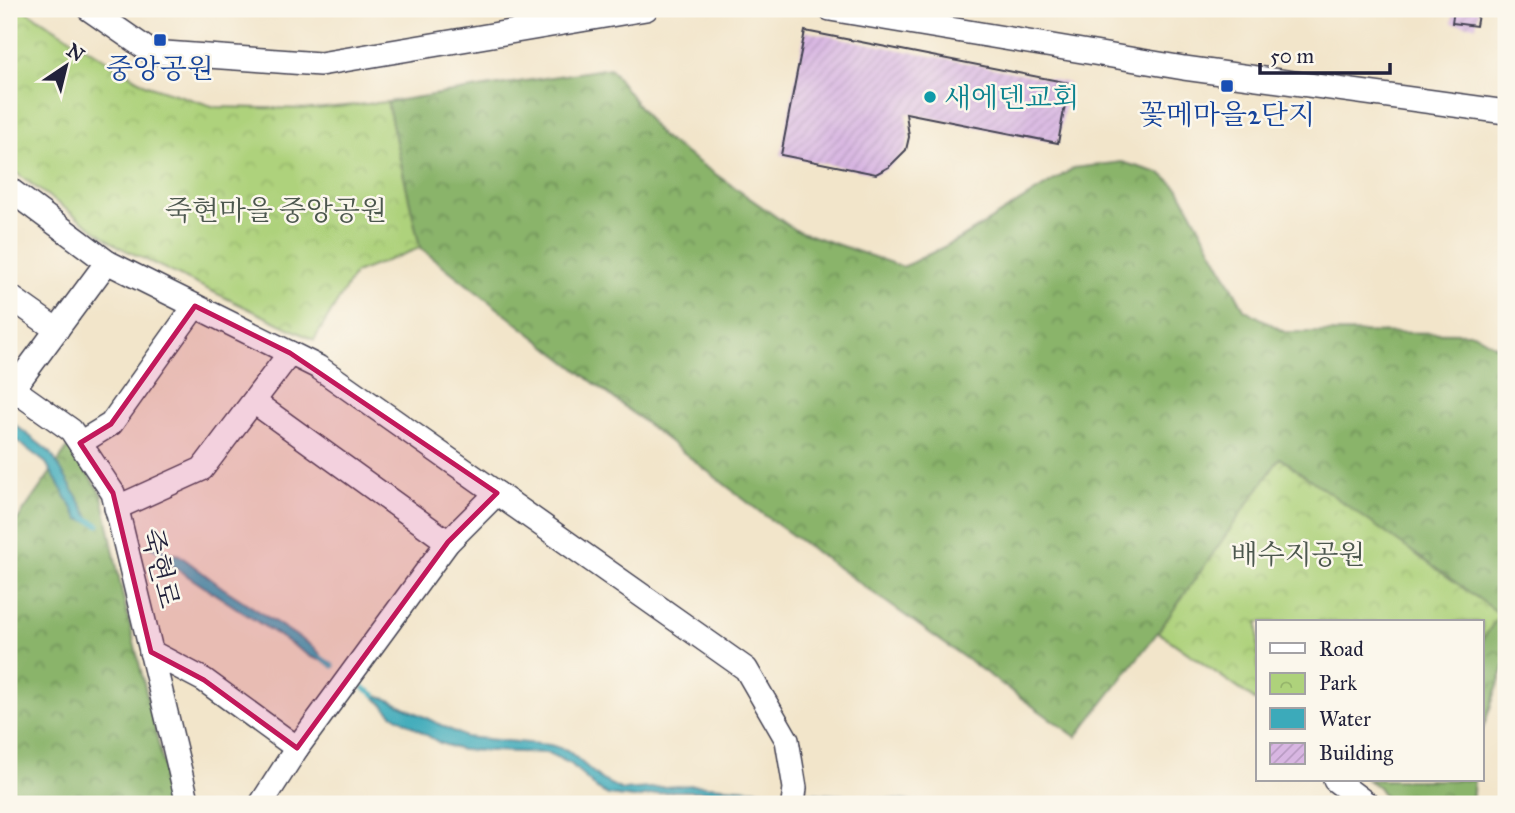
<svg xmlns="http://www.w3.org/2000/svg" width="1515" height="813" viewBox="0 0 1515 813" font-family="'IM FELL Great Primer','Noto Serif KR',serif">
	<defs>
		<pattern id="forest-crowns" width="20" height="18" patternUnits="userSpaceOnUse" patternTransform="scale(1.75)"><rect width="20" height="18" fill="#8ab46b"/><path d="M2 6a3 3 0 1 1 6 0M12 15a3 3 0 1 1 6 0" fill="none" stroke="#709259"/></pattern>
		<pattern id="park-crowns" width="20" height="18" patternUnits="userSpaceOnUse" patternTransform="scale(1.75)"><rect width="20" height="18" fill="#aed27b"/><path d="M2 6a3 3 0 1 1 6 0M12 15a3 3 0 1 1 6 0" fill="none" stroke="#95b46b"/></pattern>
		<pattern id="building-hatch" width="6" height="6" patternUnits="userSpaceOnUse" patternTransform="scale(1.75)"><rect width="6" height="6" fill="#d8b6e2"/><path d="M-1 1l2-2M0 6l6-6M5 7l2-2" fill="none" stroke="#b99cc3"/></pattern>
	</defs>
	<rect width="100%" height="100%" fill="#fbf7ec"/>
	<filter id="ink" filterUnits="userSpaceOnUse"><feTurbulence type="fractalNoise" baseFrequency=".0143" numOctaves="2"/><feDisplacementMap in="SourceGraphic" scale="14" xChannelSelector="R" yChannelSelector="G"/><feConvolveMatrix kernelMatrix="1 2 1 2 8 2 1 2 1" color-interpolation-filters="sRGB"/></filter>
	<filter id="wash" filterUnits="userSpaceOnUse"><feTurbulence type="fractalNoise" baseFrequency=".00686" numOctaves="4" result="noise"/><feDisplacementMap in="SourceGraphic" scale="28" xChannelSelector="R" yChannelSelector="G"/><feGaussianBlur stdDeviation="1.57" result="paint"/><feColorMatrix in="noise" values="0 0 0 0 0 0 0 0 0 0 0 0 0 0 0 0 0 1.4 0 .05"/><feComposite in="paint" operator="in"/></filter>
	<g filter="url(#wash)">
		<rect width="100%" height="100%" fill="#f2e5ca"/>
		<g fill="url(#forest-crowns)" stroke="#566b53" stroke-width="2">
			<path d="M610 68 661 136 795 230 903 267 958 240 1074 168 1122 162 1162 174 1179 189 1244 309 1285 332 1473 333 1506 352V662L1482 731V622H1258V702L1158 632 1076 737 764 515 420 248 387 102Z"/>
			<path d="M69 446 102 495 122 592 173 804H9V532Z"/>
			<path d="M1368 780H1474L1472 804H1390L1378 787Z"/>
		</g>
		<g fill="url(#park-crowns)" stroke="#687a5b" stroke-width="2">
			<path d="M9 9H23L147 85 215 107 314 109 387 102 420 248 355 273 314 340 119 247 9 168Z"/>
			<path d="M1280 458 1500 614 1482 640V622H1258V702L1158 632Z"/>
		</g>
		<g fill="#3caaba" stroke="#2f667a" stroke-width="2">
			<path d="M9 420 51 453 92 522 79 519 46 463 9 435Z"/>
			<path d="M161 551 179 555 223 588 315 648 326 662 311 657 171 565Z"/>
			<path d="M371 693 392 701 465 737 550 745 567 750 602 780 622 790 693 785 865 797 934 804H862L701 791H673L634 798 608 795 597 789 571 764 548 753 461 750 440 743 392 714Z"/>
		</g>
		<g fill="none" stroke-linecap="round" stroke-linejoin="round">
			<g stroke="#3caaba" stroke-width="5">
				<path d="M86 518 99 525"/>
				<path d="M152 546 165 553"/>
				<path d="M321 658 333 666"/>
				<path d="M364 688 375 695"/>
			</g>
		</g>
		<g id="blocks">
			<g fill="url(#building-hatch)">
				<path d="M1454 9H1479L1476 26 1452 23Z"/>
				<path d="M805 31 1069 83 1058 143 906 113 909 137 906 150 889 167 876 174 781 155Z"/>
			</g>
		</g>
	</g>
	<g filter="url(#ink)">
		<use href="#blocks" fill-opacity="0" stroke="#413f50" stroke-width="2"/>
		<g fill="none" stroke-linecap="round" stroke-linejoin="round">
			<g stroke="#413f50" stroke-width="26">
				<g id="minor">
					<path d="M89 9 151 52 320 64 646 9"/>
					<path d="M830 9 1184 68 1506 112"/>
					<path d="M9 189 107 262 318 367 746 669 787 740 795 788 793 804"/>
					<path d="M9 296 57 330"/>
					<path d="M9 386 71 430 113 493 188 804"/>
					<path d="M13 389 107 262"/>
					<path d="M254 402 448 542"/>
					<path d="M80 443 111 424 195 306"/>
					<path d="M116 508 202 469 290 353"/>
					<path d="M151 652 204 680 297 748"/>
					<path d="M1335 780 1367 804"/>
					<path d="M261 804 297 748 448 542 497 493"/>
				</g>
			</g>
			<use href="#minor" stroke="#fff" stroke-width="23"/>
		</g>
	</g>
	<path fill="#c2185b" fill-opacity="0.2" stroke="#c2185b" stroke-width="5" stroke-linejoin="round" d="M195 306 290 353 497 493 448 542 297 748 204 680 151 652 113 493 80 443 111 424Z"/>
	<g fill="#1a4fb4" stroke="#fbf7ec" stroke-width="2.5">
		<rect x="153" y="33" width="14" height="14" rx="3.5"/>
		<rect x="1220" y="79" width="14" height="14" rx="3.5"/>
	</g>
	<circle fill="#0f9aa8" stroke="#fbf7ec" stroke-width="2.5" cx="930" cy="97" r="7"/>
	<g text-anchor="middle" stroke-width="5" stroke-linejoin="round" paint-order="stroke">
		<g font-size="28" fill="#164399" stroke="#fbf7ec">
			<text x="160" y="78">중앙공원</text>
			<text x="1227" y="124">꽃메마을2단지</text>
		</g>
		<g font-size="28" fill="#0d838f" stroke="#fbf7ec" text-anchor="start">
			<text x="944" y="107">새에덴교회</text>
		</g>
		<g font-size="28" fill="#4c574e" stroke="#fbf7ec">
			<text x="276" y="220">죽현마을 중앙공원</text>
			<text x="1298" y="564">배수지공원</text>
		</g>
		<g font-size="28" fill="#22223b" stroke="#fbf7ec">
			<text transform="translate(161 568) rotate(76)" y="10">죽현로</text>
		</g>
	</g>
	<rect width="1515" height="813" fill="none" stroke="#fbf7ec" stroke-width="35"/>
	<rect x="1256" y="620" width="228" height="161" fill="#fbf7ec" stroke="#a4a2a5" stroke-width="2"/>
	<rect x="1270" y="643" width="35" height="10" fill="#ffffff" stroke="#a4a2a5" stroke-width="2"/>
	<text x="1319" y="656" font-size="21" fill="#22223b">Road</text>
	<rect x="1270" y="673" width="35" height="21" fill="url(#park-crowns)" stroke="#a4a2a5" stroke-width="2"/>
	<text x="1319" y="690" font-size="21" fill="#22223b">Park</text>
	<rect x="1270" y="708" width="35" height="21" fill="#3caaba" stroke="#a4a2a5" stroke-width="2"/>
	<text x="1319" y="726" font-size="21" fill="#22223b">Water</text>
	<rect x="1270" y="743" width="35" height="21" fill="url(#building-hatch)" stroke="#a4a2a5" stroke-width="2"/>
	<text x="1319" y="760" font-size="21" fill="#22223b">Building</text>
	<g transform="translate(66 66) rotate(35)" stroke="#fbf7ec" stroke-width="5" paint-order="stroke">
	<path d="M0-5L12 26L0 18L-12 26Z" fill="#22223b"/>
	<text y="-10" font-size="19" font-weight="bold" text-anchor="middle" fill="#22223b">N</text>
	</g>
	<path d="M1260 63v10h130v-10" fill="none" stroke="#22223b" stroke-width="3.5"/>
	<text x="1270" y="63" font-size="21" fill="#22223b" stroke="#fbf7ec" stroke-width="5" paint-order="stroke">50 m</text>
</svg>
